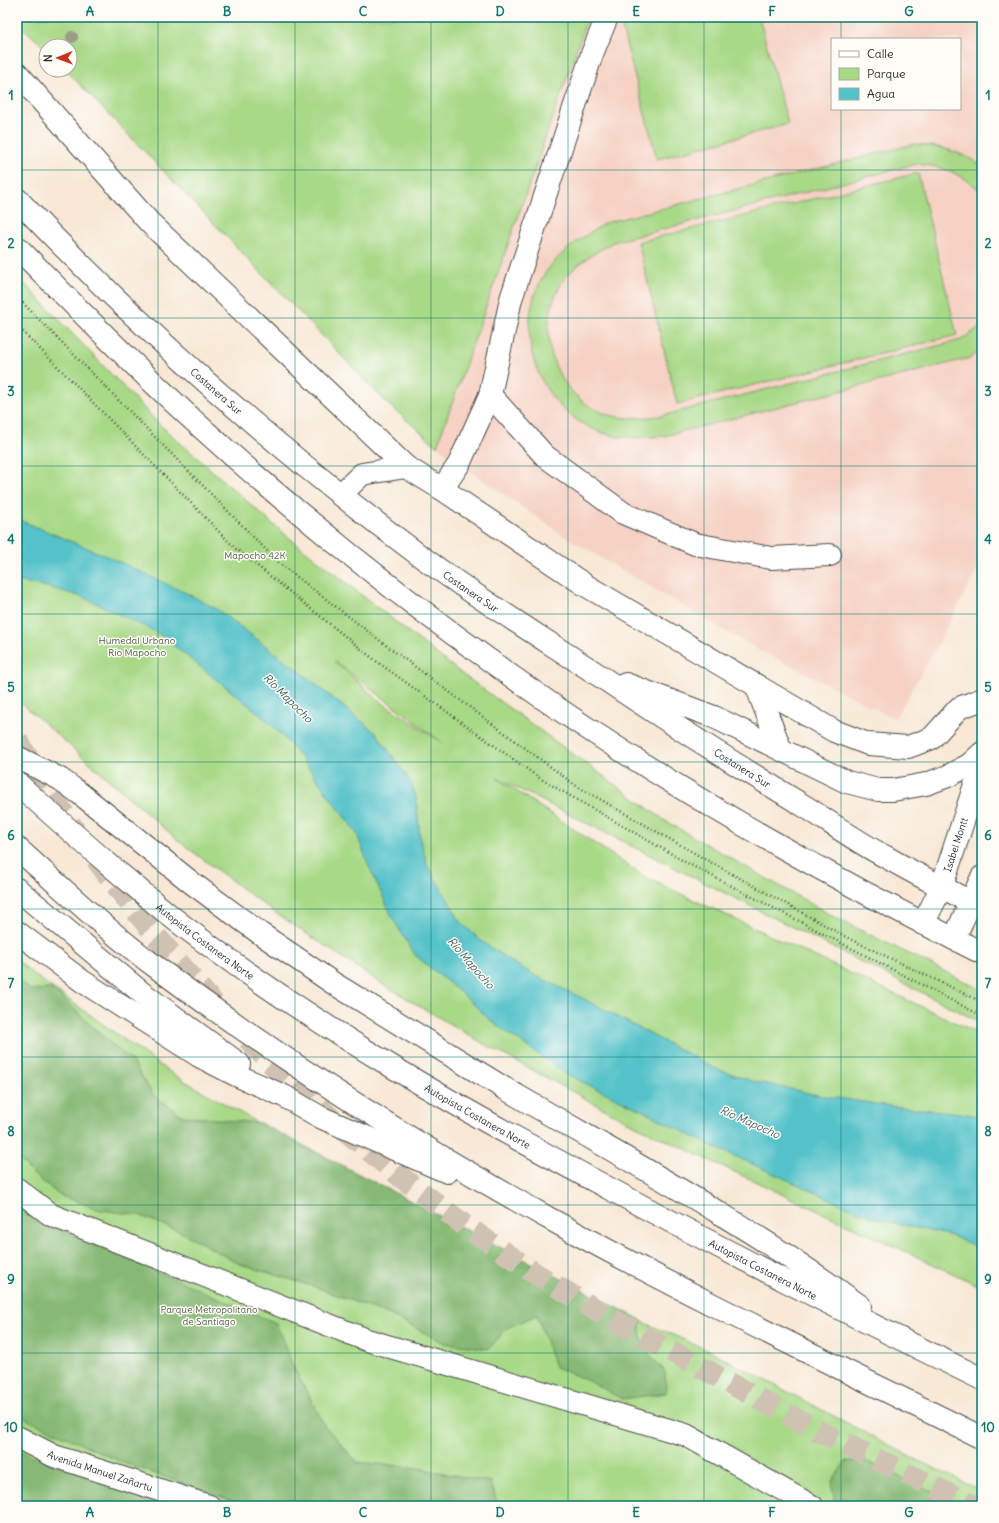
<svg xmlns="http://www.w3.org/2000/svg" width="999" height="1523" viewBox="0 0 999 1523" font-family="Delius,sans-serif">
	<rect width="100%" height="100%" fill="#fdfcf7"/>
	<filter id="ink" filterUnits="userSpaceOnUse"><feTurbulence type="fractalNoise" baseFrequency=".025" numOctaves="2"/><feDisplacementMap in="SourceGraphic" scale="8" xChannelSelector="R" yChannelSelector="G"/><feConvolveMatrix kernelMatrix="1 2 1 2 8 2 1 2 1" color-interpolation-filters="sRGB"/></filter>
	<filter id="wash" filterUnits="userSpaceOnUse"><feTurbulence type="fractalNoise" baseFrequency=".012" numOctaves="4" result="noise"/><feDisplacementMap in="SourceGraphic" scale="16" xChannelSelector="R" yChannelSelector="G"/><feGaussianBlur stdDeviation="0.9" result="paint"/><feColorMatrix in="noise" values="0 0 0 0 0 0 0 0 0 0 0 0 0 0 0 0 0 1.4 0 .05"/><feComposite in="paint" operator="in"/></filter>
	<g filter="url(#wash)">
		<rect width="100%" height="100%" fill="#f8e8d5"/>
		<path fill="#f6d2c4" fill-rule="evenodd" d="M588 17H982V557L975 574 938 644 895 719 737 638 566 537 459 464 437 446ZM832 39H960V109H832Z"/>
		<g fill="#a8d987" stroke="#6a8259" fill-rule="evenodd">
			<path d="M17 17H588L437 446 388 404 66 70H70V46H46V49L17 22Z"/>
			<path d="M619 17H759L788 124 657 159Z"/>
			<path d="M914 144C939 146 961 151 982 166V192C961 173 943 166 916 164L613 242C595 253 575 264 563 281 531 331 554 401 613 416 629 420 645 417 661 416L961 340 977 329 982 324V350L970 358 664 436C646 437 627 440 610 435 544 418 511 343 540 282 554 255 580 239 605 223Z"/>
			<path d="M918 173 957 335 677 404 638 242Z"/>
			<path d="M17 276 160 425 283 533 462 674 667 822 834 917 982 990V1023L497 778 645 877 982 1035V1287L636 1126 484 1044 379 982 271 910 180 842 28 709 17 698V353L21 357 17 352ZM334 661 443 743 381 702Z"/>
			<path d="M17 960 34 975 174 1075 332 1165 595 1301 712 1352 921 1462 982 1491V1506H17Z"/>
		</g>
		<g fill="#86b974" stroke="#587250">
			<path d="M17 979 31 990 53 989 107 1040 132 1061 154 1096 183 1116 260 1123 641 1320C637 1345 650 1355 665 1371L666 1393 622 1399 589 1381 555 1367 537 1315 507 1328 489 1349 444 1343 390 1315 318 1288 240 1264 185 1234 139 1215 100 1210 59 1195 32 1173 17 1157Z"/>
			<path d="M17 1205 30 1216 276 1323 293 1366 325 1426 357 1462 412 1467 491 1482 498 1506H248L124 1463 17 1415Z"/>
			<path d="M17 1450 113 1486 174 1506H17Z"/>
			<path d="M846 1461H866L962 1506H848L834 1501 832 1481Z"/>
			<path d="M589 1502 641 1504 656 1506 547 1505Z"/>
		</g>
		<path fill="#54c2c9" stroke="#40767a" d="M17 519 109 557 188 594 215 608 298 670 377 734 410 781 416 796 420 838 428 867 461 922 480 940 510 961 536 976 584 999 714 1068 752 1081 818 1095 890 1106 961 1113 982 1117V1249L952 1236 880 1220 841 1204 712 1146 635 1107 568 1075 492 1022 467 998 415 955 394 921 368 864 357 834 302 759 282 735 256 711 158 633 83 597 48 587 17 581Z"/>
	</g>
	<g filter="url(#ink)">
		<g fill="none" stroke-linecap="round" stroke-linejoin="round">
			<g stroke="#cfc2b3" stroke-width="22" stroke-dasharray="22 11" stroke-linecap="butt">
				<path d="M17 740 38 774 75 831"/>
				<path d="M96 859C133 909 173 957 214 1004"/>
				<path d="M248 1039 275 1067 336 1123 401 1177 467 1227 536 1274 608 1317 816 1430 974 1506"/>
			</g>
			<g stroke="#4a4744" stroke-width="24">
				<g id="minor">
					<path d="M17 73 149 222 406 467 442 489 585 585 834 731 868 744 908 747 932 738 959 708 980 700H982"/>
					<path d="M490 395 545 456 623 513 695 544 771 558 830 555"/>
					<path d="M442 489 459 464 490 395 511 299 592 54 607 17"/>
					<path d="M340 495 362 474 406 467"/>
					<path d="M756 685 780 748"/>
					<path d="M17 1189 51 1215 367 1340 686 1435 812 1506"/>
					<path id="s1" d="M17 1437 54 1456 209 1506"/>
				</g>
			</g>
			<g stroke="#4a4744" stroke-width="24">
				<g id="major">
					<path id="s2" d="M17 199C141 330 274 447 419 555 477 598 539 636 600 676 668 722 738 766 809 809 834 825 859 843 886 857 917 875 950 891 982 908"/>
					<path d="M17 247C75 306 133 365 194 421 295 513 402 599 514 678 663 784 819 872 982 953"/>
					<path d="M626 684 714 717 847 782 878 790H893L926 784 948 776 969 765 982 753"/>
					<path id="s3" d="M923 924 942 886 982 763"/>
					<path d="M954 939 982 877"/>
				</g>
			</g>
			<g stroke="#4a4744" stroke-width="24">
				<g id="highway">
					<path id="s4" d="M17 783C51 814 85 844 120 874 141 891 161 909 182 925 315 1027 462 1110 610 1189 733 1255 857 1318 982 1379"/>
					<path d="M17 848C64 890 110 933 160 970 284 1062 415 1144 550 1219 691 1297 837 1366 982 1438"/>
					<path d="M17 889 142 993 239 1064"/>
					<path d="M17 932 82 981 199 1056 238 1076 284 1096 320 1117 447 1172"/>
					<path d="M504 1088C624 1158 748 1224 860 1306"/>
				</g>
			</g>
			<g stroke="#4a4744" stroke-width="2.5" stroke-dasharray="1 3" stroke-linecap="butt">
				<path d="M17 297 279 563 387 646 575 785 703 858 850 939 982 1002"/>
				<path d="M17 326 70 379 235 548 376 661 541 779 689 864 982 1016"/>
			</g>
			<use href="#minor" stroke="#fff" stroke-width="22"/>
			<use href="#major" stroke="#fff" stroke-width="22"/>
			<use href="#highway" stroke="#fff" stroke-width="22"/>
			<g stroke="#4a4744" stroke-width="24" stroke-linecap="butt">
				<path id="highway-bridge" d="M17 757 60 779 78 792 192 883 261 934 333 983 504 1088"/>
			</g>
			<use href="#highway-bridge" stroke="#fff" stroke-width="22"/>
		</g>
		<circle fill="#9c9d87" cx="72" cy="37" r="6"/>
	</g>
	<path fill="none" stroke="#0f766e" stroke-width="1" stroke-opacity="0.55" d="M158 17V1506M295 17V1506M431 17V1506M568 17V1506M704 17V1506M841 17V39M841 109V1506M17 170H982M17 318H982M17 466H982M17 614H982M17 762H982M17 909H982M17 1057H982M17 1205H982M17 1353H982"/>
	<g text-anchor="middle" stroke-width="3" stroke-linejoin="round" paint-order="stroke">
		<g font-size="10" fill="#2b2b2b" stroke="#fdfcf7">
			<text dy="4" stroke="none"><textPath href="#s2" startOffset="277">Costanera Sur</textPath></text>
			<text dy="4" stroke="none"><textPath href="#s2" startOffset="601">Costanera Sur</textPath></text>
			<text dy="4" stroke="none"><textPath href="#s2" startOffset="925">Costanera Sur</textPath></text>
			<text dy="4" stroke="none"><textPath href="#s3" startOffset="86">Isabel Montt</textPath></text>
			<text dy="4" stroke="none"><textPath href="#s4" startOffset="246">Autopista Costanera Norte</textPath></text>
			<text dy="4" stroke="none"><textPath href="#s4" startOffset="570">Autopista Costanera Norte</textPath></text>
			<text dy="4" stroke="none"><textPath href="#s4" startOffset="894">Autopista Costanera Norte</textPath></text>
			<text dy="4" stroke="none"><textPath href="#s1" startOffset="90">Avenida Manuel Zañartu</textPath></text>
		</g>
		<g font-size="10" fill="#505f47" stroke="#fdfcf7">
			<text x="255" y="559">Mapocho 42K</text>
			<text x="137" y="644">Humedal Urbano<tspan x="137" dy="12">Río Mapocho</tspan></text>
			<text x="209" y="1313">Parque Metropolitano<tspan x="209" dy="12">de Santiago</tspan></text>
		</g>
		<g font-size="11" font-style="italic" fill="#396062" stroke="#fdfcf7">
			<text transform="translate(288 698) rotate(45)" y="4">Río Mapocho</text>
			<text transform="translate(471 963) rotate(49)" y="4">Río Mapocho</text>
			<text transform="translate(750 1122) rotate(24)" y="4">Río Mapocho</text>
		</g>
	</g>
	<rect width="999" height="1523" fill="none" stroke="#fdfcf7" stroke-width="44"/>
	<rect x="831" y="38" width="130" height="72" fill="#fdfcf7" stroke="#a9a8a5"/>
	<rect x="839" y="51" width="20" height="6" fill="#ffffff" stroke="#a9a8a5"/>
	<text x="867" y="58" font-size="12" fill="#2b2b2b">Calle</text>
	<rect x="839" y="68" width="20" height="12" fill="#a8d987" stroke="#a9a8a5"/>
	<text x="867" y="78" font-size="12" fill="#2b2b2b">Parque</text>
	<rect x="839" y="88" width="20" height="12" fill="#54c2c9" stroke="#a9a8a5"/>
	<text x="867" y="98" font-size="12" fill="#2b2b2b">Agua</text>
	<g transform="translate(58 58) rotate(269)"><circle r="19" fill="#fdfcf7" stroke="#a9a8a5"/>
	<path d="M0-3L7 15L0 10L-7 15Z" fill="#c8321e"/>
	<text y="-6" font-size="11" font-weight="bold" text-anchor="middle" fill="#2b2b2b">N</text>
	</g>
	<rect x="22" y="22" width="955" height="1479" fill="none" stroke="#0f766e" stroke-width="1.5"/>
	<g font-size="13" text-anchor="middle" font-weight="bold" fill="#0f766e">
		<text x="90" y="16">A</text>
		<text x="227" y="16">B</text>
		<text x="363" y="16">C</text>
		<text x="500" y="16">D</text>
		<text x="636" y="16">E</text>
		<text x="772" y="16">F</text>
		<text x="909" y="16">G</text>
		<text x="11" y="100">1</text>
		<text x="988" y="100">1</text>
		<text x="11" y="248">2</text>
		<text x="988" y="248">2</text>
		<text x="11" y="396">3</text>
		<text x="988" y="396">3</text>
		<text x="11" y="544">4</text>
		<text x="988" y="544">4</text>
		<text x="11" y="692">5</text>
		<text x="988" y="692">5</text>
		<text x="11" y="840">6</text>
		<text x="988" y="840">6</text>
		<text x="11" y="988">7</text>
		<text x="988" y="988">7</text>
		<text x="11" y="1136">8</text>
		<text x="988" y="1136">8</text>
		<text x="11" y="1284">9</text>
		<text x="988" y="1284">9</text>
		<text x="11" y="1432">10</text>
		<text x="988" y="1432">10</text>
		<text x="90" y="1517">A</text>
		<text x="227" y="1517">B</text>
		<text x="363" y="1517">C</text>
		<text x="500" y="1517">D</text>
		<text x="636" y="1517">E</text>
		<text x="772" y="1517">F</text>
		<text x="909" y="1517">G</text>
	</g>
</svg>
